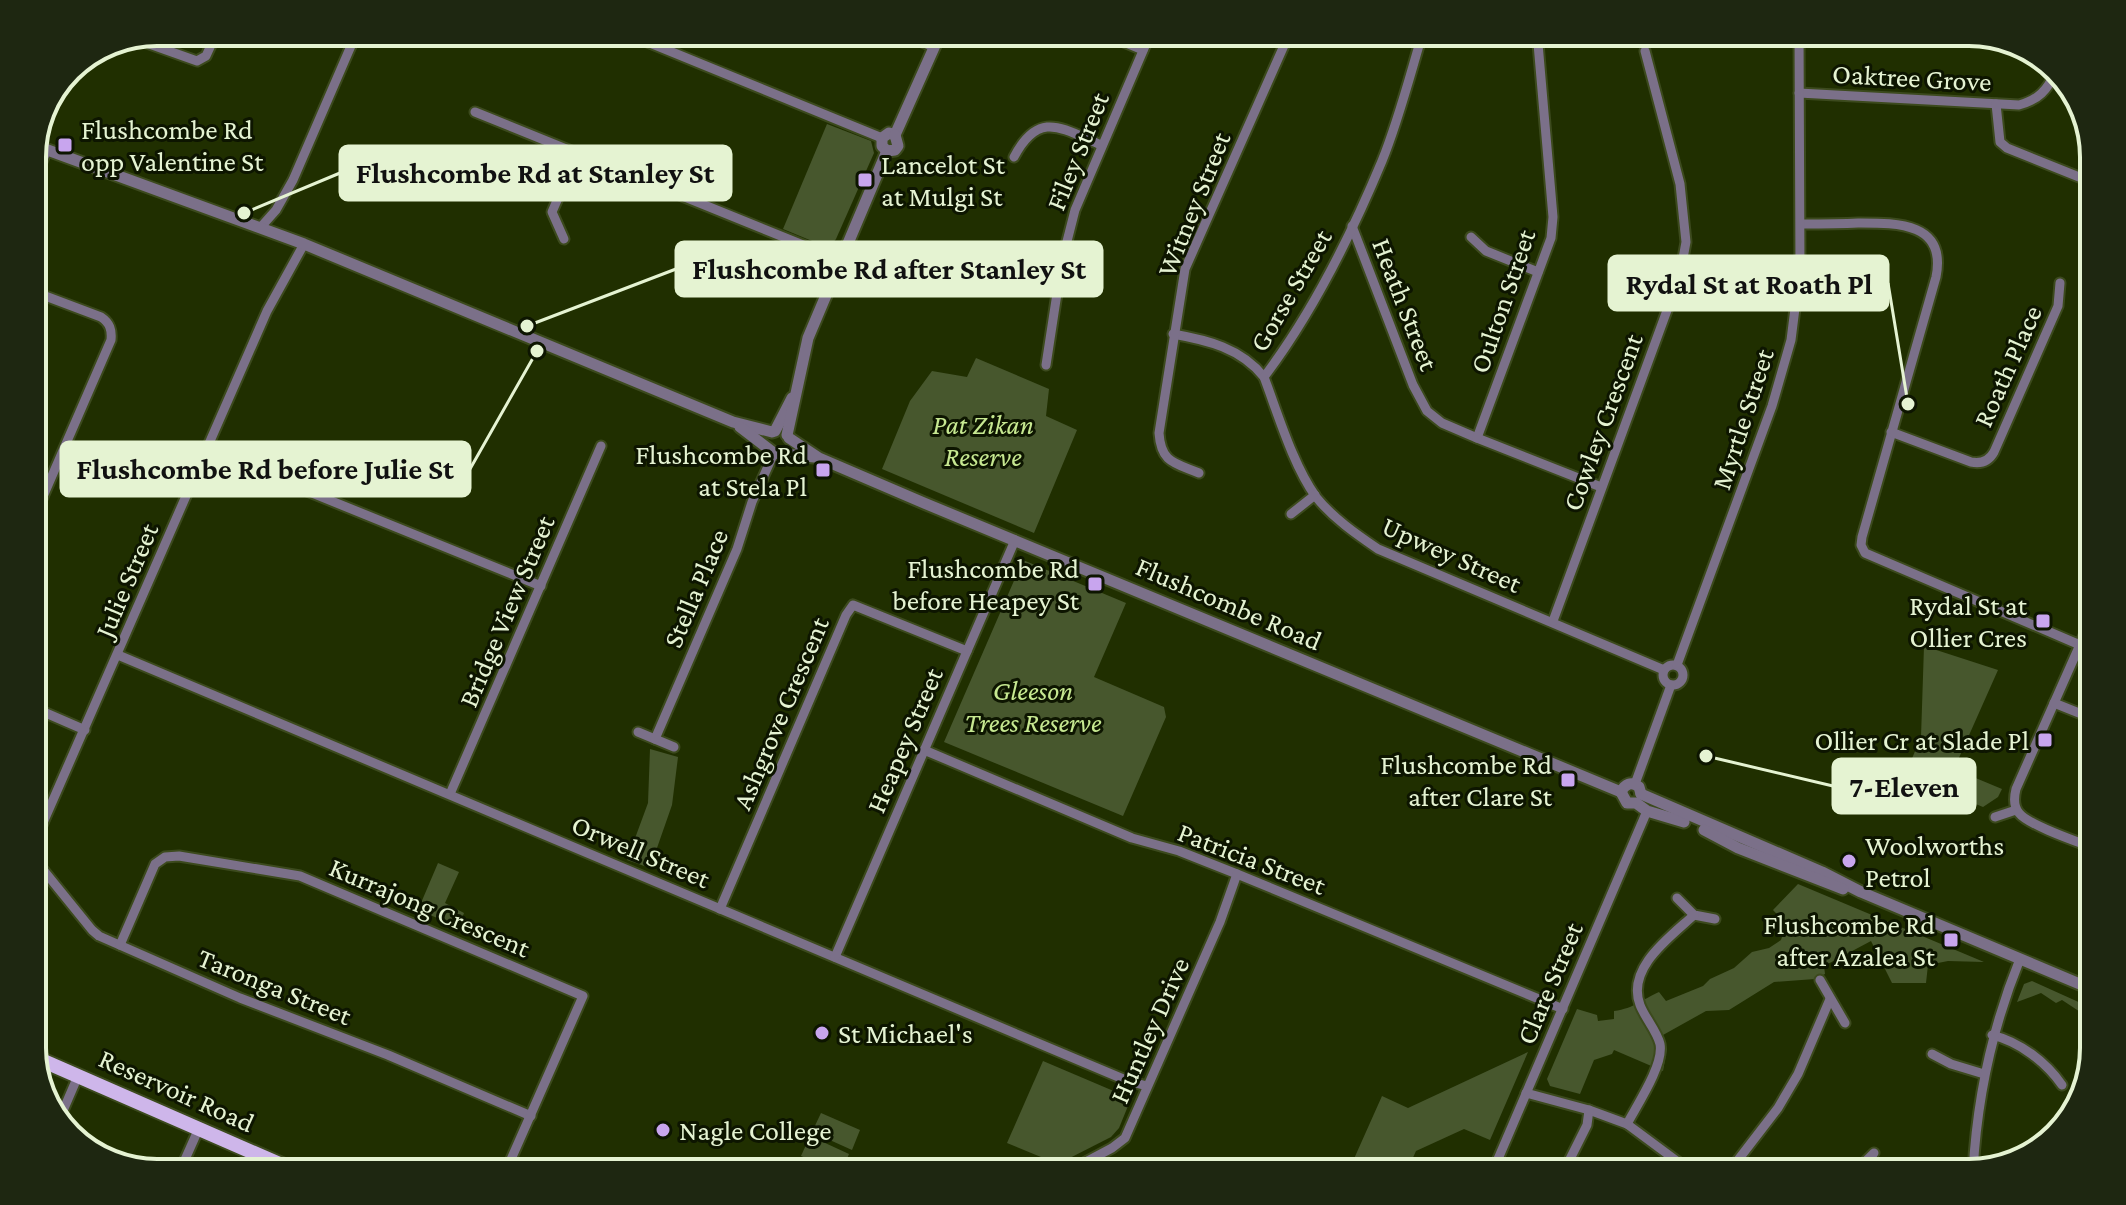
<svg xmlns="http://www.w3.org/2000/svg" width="2126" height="1205" viewBox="0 0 2126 1205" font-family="'Crimson Pro',serif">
	<rect width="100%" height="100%" fill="#202f00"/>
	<g fill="#47572d">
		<path d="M827 124 871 141 874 153 836 239 829 248 783 229Z"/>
		<path d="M976 358 1049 389 1046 416 1077 430 1034 533 882 469 910 401 932 371 967 377Z"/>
		<path d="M1023 560 1126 603 1094 677 1164 707 1166 717 1123 816 944 742Z"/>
		<path d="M1924 646 1998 670 1954 769 2002 789 1998 797 1983 807 1915 779 1918 772 1908 768 1921 737Z"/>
		<path d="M650 749 678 757 672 805 650 868 627 860 648 803Z"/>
		<path d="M438 863 459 872 445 903 464 913 459 927 418 910Z"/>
		<path d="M1798 884 1984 962 1948 961 1928 965 1926 983H1892L1871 941 1824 966 1825 974 1815 979 1774 982 1729 1010 1706 1011 1663 1035 1667 1049 1663 1071 1614 1050 1612 1054 1594 1060 1580 1094 1550 1086 1547 1079 1577 1009 1597 1015 1598 1021 1614 1019V1011C1635 1008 1641 1000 1659 992L1666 1001 1703 986 1710 979 1734 968 1752 952 1769 948 1781 940 1786 924 1773 910Z"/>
		<path d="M2032 981 2094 1009V1021L2062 1000 2056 1003 2041 993 2017 1002 2024 984Z"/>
		<path d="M1528 1052 1490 1140 1464 1129 1416 1151 1406 1173H1381L1353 1161 1382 1096 1408 1108Z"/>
		<path d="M1043 1061 1123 1095 1128 1106 1119 1128 1111 1137 1058 1164 1007 1143Z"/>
		<path d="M821 1113 860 1130 852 1150 812 1132Z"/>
		<path d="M810 1136 849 1154 841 1173 801 1156Z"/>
	</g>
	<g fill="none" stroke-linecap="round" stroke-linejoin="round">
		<g stroke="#3c4a1d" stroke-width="13">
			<g id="minor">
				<path d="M623 32 882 138"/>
				<path d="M899 32 934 47"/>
				<path d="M1100 32 1143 50"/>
				<path d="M138 40 197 61 206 56 217 32"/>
				<path d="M1799 93 2019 105C2038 100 2048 90 2055 72"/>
				<path d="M1996 104 2000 142 2007 148 2094 183"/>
				<path d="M475 112 840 260"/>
				<path d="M1014 157C1039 110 1061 128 1101 145"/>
				<path d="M32 185 47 150"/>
				<path d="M1801 224C1820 224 1839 224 1858 223 1896 223 1947 222 1936 277L1862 537 1861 545 1865 553 2080 645"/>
				<path d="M1352 226 1413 385 1427 411 1442 423 1477 438 1601 487"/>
				<path d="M260 228 276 210 293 180 357 32"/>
				<path d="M1471 237 1486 251 1538 272"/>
				<path d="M564 239 552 212 578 152"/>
				<path d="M32 291 101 317C110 323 112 330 111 340L32 522"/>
				<path d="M1173 334C1207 340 1241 348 1264 377 1278 414 1293 465 1316 497 1333 518 1356 534 1378 549L1664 670"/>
				<path d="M1046 365 1062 261 1075 210 1151 32"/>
				<path d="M1264 377C1311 315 1352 233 1382 161 1399 119 1410 75 1423 32"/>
				<path d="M1891 432 1971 462C1981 464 1989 461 1994 452L2058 306 2060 283"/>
				<path d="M1477 438 1551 238 1553 217 1537 32"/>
				<path d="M206 450 541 586"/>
				<path d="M1199 473C1175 463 1161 463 1159 433L1185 269 1290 32"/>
				<path d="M1291 514 1315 495"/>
				<path d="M2094 613 2016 789C2014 797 2013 806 2019 813 2028 825 2078 842 2094 848"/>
				<path d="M1553 621 1680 275 1686 242 1680 184 1645 51"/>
				<path d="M118 655 1128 1081 1147 1086"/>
				<circle cx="1673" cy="675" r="10"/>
				<path d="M1677 665 1772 406 1791 340 1800 269 1799 32"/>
				<path d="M2054 703 2094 719"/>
				<path d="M32 707 85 730"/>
				<path d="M638 732 674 747"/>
				<path d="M655 739 737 549 752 502 774 453"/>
				<path d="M924 750 1132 838 1179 851 1237 874 1563 1009"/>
				<path d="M1635 784 1671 685"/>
				<path d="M450 794 601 446"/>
				<path d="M1995 817 2016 810"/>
				<path d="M32 848 267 311 304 244"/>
				<path d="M32 856 92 930 99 936 240 998 388 1055 531 1116"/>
				<path d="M1677 898 1694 915 1715 919"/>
				<path d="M720 909 846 615 853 605 967 651"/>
				<path d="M120 945 155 864 165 857 179 856 300 876 583 996 505 1173"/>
				<path d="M835 957 1015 540"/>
				<path d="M1820 980 1845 1023"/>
				<path d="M1992 1035C2020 1042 2046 1062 2062 1085"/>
				<path d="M1932 1054 1951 1064 1984 1074"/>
				<path d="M1526 1093 1589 1110 1627 1124 1693 1173"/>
				<path d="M59 1120 78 1076"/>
				<path d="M1627 1124C1637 1105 1664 1065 1660 1044 1657 1031 1645 1018 1640 1005 1626 968 1670 937 1694 915"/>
				<path d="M1973 1172C1977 1097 1992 1028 2020 959"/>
				<path d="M179 1173 199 1128"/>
				<path d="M1065 1173 1112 1148 1125 1138 1220 922 1237 874"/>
				<path d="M1318 1173 1330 1169 1348 1173"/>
				<path d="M1492 1173 1647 811"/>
				<path d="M1563 1173 1587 1125 1589 1110"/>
				<path d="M1728 1173 1778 1108 1798 1074 1830 999"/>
				<path d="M1854 1173 1874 1153"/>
			</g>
		</g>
		<g stroke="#3c4a1d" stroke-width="15">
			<g id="tertiary">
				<path d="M895 135 941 32"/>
				<path d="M34 145 304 244 733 422 772 432"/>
				<path d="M887 151 882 146V138L889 133 895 135"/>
				<path d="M887 151 895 150 898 146 895 135"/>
				<path d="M740 427 774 453 814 457"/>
				<path d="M775 431 792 398"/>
				<path d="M787 435 808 338 887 151"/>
				<path d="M789 438 819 458 924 503 1621 792"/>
				<path d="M1621 792 1627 803H1636L1647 811 1684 822"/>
				<path d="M1621 792C1625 784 1631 781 1639 787L1641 794"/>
				<path d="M1641 794 1822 872 1861 892 2094 990"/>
				<path d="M1704 830 1738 848 1843 889"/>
			</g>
		</g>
		<g stroke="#3c4a1d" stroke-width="18">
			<path id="primary" d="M32 1056 300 1173"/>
		</g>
		<use href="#minor" stroke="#7b7089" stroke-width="9"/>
		<use href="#tertiary" stroke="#7b7089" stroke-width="11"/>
		<use href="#primary" stroke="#ceb6ea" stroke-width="14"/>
	</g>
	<g fill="#c8a5ee" stroke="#0d1500" stroke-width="3">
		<rect x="57" y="137" width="16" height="16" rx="4"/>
		<rect x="857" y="172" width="16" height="16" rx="4"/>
		<rect x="815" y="462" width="16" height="16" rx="4"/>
		<rect x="1087" y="576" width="16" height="16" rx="4"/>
		<rect x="2035" y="613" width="16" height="16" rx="4"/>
		<rect x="2037" y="732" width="16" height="16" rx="4"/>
		<rect x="1560" y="772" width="16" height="16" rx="4"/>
		<circle cx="1849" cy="861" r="8"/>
		<rect x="1943" y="932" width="16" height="16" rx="4"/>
		<circle cx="822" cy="1033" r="8"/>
		<circle cx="663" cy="1130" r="8"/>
	</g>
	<g text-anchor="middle" stroke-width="6" stroke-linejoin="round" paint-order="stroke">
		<g font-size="28" fill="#e5f3d2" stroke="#0d1500">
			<text transform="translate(1912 77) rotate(3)" y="10">Oaktree Grove</text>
			<text transform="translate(1077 151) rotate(-68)" y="10">Filey Street</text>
			<text transform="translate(1193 204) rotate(-68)" y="10">Witney Street</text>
			<text transform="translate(1290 290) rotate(-60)" y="10">Gorse Street</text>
			<text transform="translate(1502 301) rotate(-71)" y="10">Oulton Street</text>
			<text transform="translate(1406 304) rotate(69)" y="10">Heath Street</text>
			<text transform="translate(2007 366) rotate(-66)" y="10">Roath Place</text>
			<text transform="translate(1742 419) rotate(-72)" y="10">Myrtle Street</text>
			<text transform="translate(1602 422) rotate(-70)" y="10">Cowley Crescent</text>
			<text transform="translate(1452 554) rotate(24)" y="10">Upwey Street</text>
			<text transform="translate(126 580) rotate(-67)" y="10">Julie Street</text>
			<text transform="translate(695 588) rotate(-67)" y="10">Stella Place</text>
			<text transform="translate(1229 603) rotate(23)" y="10">Flushcombe Road</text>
			<text transform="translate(506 611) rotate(-67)" y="10">Bridge View Street</text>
			<text transform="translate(780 713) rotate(-67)" y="10">Ashgrove Crescent</text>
			<text transform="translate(904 740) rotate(-67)" y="10">Heapey Street</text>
			<text transform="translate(641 851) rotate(23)" y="10">Orwell Street</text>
			<text transform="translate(1252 858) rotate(21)" y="10">Patricia Street</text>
			<text transform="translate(430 907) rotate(23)" y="10">Kurrajong Crescent</text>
			<text transform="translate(1549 983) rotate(-67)" y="10">Clare Street</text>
			<text transform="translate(275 986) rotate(22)" y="10">Taronga Street</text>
			<text transform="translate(1149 1030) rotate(-66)" y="10">Huntley Drive</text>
			<text transform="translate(177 1090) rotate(24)" y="10">Reservoir Road</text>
		</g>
		<g font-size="28" fill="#e5f3d2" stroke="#0d1500" text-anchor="end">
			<text x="81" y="139" text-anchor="start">Flushcombe Rd<tspan x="81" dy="32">opp Valentine St</tspan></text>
			<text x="881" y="174" text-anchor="start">Lancelot St<tspan x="881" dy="32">at Mulgi St</tspan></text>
			<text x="807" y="464">Flushcombe Rd<tspan x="807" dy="32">at Stela Pl</tspan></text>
			<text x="1079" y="578">Flushcombe Rd<tspan x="1079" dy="32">before Heapey St</tspan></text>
			<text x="2027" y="615">Rydal St at<tspan x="2027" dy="32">Ollier Cres</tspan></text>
			<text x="2029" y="750">Ollier Cr at Slade Pl</text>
			<text x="1552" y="774">Flushcombe Rd<tspan x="1552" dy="32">after Clare St</tspan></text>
			<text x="1865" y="855" text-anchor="start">Woolworths<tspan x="1865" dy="32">Petrol</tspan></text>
			<text x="1935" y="934">Flushcombe Rd<tspan x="1935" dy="32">after Azalea St</tspan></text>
			<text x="838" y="1043" text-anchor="start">St Michael's</text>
			<text x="679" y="1140" text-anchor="start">Nagle College</text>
		</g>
		<g font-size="28" font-style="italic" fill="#c7e991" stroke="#0d1500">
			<text x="983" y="434">Pat Zikan<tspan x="983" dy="32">Reserve</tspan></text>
			<text x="1033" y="700">Gleeson<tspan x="1033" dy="32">Trees Reserve</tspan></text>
		</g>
	</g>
	<path d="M0 0H2126V1205H0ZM157 46H1969A111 111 0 0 1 2080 157V1048A111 111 0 0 1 1969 1159H157A111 111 0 0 1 46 1048V157A111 111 0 0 1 157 46Z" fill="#1e2711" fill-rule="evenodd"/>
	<path fill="none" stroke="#e5f3d2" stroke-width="4" d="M157 46H1969A111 111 0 0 1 2080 157V1048A111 111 0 0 1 1969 1159H157A111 111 0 0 1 46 1048V157A111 111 0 0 1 157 46Z"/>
	<path fill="none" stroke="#e5f3d2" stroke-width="3" d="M244 213L340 173M527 326L676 269M1908 404L1888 283M537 351L470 469M1706 756L1833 786"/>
	<g fill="#e5f3d2" stroke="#0d1500" stroke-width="3">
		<circle cx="244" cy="213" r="8"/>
		<circle cx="527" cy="326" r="8"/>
		<circle cx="1908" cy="404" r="8"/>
		<circle cx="537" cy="351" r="8"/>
		<circle cx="1706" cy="756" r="8"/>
	</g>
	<g fill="#e5f3d2" stroke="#e5f3d2" stroke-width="3">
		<rect x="340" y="146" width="391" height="54" rx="8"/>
		<rect x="676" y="242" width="426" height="54" rx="8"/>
		<rect x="1609" y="256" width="279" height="54" rx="8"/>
		<rect x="61" y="442" width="409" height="54" rx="8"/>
		<rect x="1833" y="759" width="142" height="54" rx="8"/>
	</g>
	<g font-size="30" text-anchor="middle" font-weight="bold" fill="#111">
		<text x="535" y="183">Flushcombe Rd at Stanley St</text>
		<text x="889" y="279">Flushcombe Rd after Stanley St</text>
		<text x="1749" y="294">Rydal St at Roath Pl</text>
		<text x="265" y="479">Flushcombe Rd before Julie St</text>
		<text x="1904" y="797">7-Eleven</text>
	</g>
</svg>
